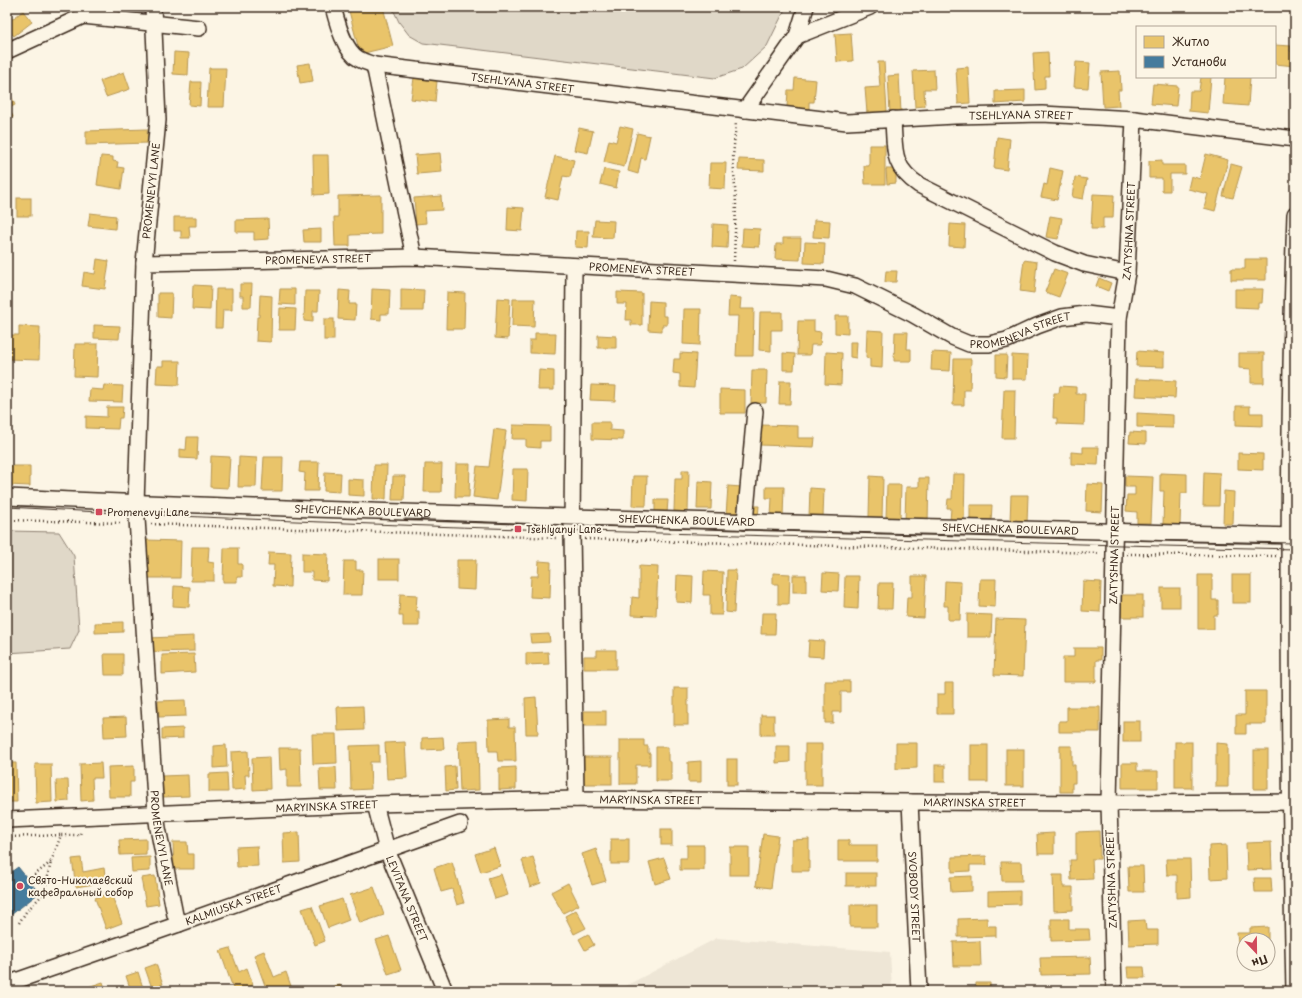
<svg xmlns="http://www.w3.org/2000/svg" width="1302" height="998" viewBox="0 0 1302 998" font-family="'Playpen Sans',sans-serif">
	<rect width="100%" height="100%" fill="#fcf5e5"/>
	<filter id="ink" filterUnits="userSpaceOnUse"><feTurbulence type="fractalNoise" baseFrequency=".025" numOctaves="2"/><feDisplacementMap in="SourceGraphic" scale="8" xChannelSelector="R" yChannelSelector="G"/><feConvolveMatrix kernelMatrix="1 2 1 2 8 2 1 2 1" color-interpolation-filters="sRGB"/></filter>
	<g filter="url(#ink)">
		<path fill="#eee6d6" d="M717 938 890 952 892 991H616Z"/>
		<g fill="#e0d8c8" stroke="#8e8173">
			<path d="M392 7H786L767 46 742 69 715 78 423 43 409 35 399 22Z"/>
			<path d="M7 531 59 532 74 556 79 630 70 649 7 653Z"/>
		</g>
		<g fill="#e9c46a" stroke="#b59653">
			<path d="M348 7H383L393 46 360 54Z"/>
			<path d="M23 11 32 22 14 36 7 28V23Z"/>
			<path d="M851 33 853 61 837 62 835 34Z"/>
			<path d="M1275 45 1291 46 1290 51 1295 52V66L1275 64Z"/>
			<path d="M174 52 189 53 188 75 173 74Z"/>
			<path d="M1048 52 1049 76H1045V89L1035 90 1033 53Z"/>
			<path d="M878 62H884L887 112 867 113 865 88 880 87Z"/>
			<path d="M1076 62 1090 63 1088 88 1074 87Z"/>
			<path d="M310 63 313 81 300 83 297 65Z"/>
			<path d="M968 67 970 103 958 104 956 68Z"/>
			<path d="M209 68H226L224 107H207Z"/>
			<path d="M934 70 935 89H924L925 106 915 107 913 71Z"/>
			<path d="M1120 71 1121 90H1118L1119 106 1103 107 1101 72Z"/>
			<path d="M124 72 130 89 106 97 100 81Z"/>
			<path d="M899 75 901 112 890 113 888 76Z"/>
			<path d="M1201 77H1211L1208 113 1189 111 1190 91H1199Z"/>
			<path d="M1225 77H1250L1248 106 1223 104Z"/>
			<path d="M414 78 437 81 435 102 411 99Z"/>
			<path d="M795 78 816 80 814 102H809V109L787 107 788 90H794Z"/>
			<path d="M191 82H201L200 106 189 105Z"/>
			<path d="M1153 84 1178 86 1176 106 1151 104Z"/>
			<path d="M1025 90V102L995 104V91Z"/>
			<path d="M9 91 15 105 9 108 13 117 7 120V92Z"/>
			<path d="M620 126 633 129 624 167 604 162 609 140 616 142Z"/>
			<path d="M579 128 593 131 588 153 574 150Z"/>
			<path d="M147 129 148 143 86 145V131Z"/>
			<path d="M637 133 650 136 645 159 641 158 638 174 628 171Z"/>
			<path d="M997 137 1010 139 1007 170 994 168Z"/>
			<path d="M869 145H885V184H865L864 166H869Z"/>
			<path d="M440 153 442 172 417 174 415 155Z"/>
			<path d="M1206 154 1228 160 1215 211 1204 208 1208 194 1188 189 1191 176 1200 179Z"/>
			<path d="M313 155H328L329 194 314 195Z"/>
			<path d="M101 156 113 157V161L118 162 117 167 124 168 121 189 97 185Z"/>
			<path d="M555 156 574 160 570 177 563 176 558 200 545 197Z"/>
			<path d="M739 159 764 160V171L738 170Z"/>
			<path d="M1162 160V165H1185V174H1170V191H1162V178H1149V161Z"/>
			<path d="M710 163H726L725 189 709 188Z"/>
			<path d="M1231 164 1242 167 1233 198 1223 196Z"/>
			<path d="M1050 168 1063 171 1057 200 1041 197 1044 184 1047 185Z"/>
			<path d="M604 169 619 172 616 188 600 184Z"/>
			<path d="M886 169H896V183L887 184Z"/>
			<path d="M1075 177 1087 179 1083 199 1072 197Z"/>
			<path d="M1093 194 1114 195 1113 218H1103V229H1091Z"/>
			<path d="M381 195V234L350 235V246H335L334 217H338V196Z"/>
			<path d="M441 196 442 210 425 211 426 223 416 224 414 198Z"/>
			<rect x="17" y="198" width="14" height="18"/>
			<path d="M508 207 524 208 522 231 507 230Z"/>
			<path d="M90 213 116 216 115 229 88 226Z"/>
			<path d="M1050 216 1062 218 1058 239 1046 237Z"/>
			<path d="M174 217H196V226H189L190 238H181V231H174Z"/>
			<path d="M268 219 269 239 254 240V232H236V220Z"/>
			<path d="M595 220 614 221 613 238 593 237Z"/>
			<path d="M814 220 830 221 829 238 813 237Z"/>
			<path d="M713 224 728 225 727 248 712 247Z"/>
			<path d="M950 224 965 225 964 247 949 246Z"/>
			<path d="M743 228 760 229 759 247 742 246Z"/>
			<path d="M321 229V242H304L303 230Z"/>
			<path d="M576 231H589L588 248 575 247Z"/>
			<path d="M783 238H801L800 260 775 259 776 244H783Z"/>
			<path d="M805 242 825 243 824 264 804 263Z"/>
			<path d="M97 259 109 261 105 289 82 286 84 272 95 274Z"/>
			<path d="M1245 259H1266V280H1231V269H1245Z"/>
			<path d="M1024 260 1037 262 1034 293 1020 291Z"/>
			<path d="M1054 269 1068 274 1059 297 1045 292Z"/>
			<path d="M886 271H897L896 282H885Z"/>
			<path d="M1099 278 1111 283 1108 291 1096 286Z"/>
			<path d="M240 284H252L251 307H243V296H240Z"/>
			<path d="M193 285 211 286 210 310 192 309Z"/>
			<path d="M216 289H232V310H223L222 328H215Z"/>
			<path d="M280 289H295V305L279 304Z"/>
			<path d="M372 289 390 290 389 314H381V320L371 319Z"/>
			<path d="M401 289 424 290 423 311H401Z"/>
			<path d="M1235 289H1263L1262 303H1258V308L1235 307Z"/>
			<path d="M339 290 350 291 349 304H356L355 320 338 319Z"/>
			<path d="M305 291H319L318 311H313V322L304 321Z"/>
			<path d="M447 292 465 293 464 329H446Z"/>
			<path d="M617 292 642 293V325H631V320H626L627 304H617Z"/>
			<path d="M158 293H172L171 318 158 317Z"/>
			<path d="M260 295 272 296 271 342 256 341 257 317H259Z"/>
			<path d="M729 297 741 298 740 309H754L753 356H736L738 316H728Z"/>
			<path d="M497 298 510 299 508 339 495 338Z"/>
			<path d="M513 299H535L534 327 512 326Z"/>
			<path d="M649 301 663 302V316H667V325H662V331L648 330Z"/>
			<path d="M280 308 296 309 295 330H279Z"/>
			<path d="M684 309H701L700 345 683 344Z"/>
			<path d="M760 312H782V330H771V351L759 350Z"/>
			<path d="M835 316H848V334L835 333Z"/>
			<rect x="324" y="319" width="10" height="21"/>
			<path d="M798 321H814V331L821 332 820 345H811L810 355H797Z"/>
			<path d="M94 325 120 326 119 339 94 338Z"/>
			<path d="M19 326 40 327 39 360 7 359V339L9 340V335H19Z"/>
			<path d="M867 330 883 331 882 368 870 367V359L866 358Z"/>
			<path d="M895 332H908L907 349H911V361H894Z"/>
			<path d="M535 333H556L555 354 530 353V340H535Z"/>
			<path d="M598 335 616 336V348H598Z"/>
			<path d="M850 342H857L856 358 850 357Z"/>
			<path d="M75 344H98L97 377 74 376Z"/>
			<path d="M1137 351 1164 353V367L1136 366Z"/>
			<path d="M826 352 842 353 841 385 825 384Z"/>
			<path d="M932 352 951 353 950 371 931 370Z"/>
			<path d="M680 353 696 354 694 388 680 387V374L673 373 674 359H680Z"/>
			<path d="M783 353 795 354 794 370H783Z"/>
			<path d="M1239 353H1264V383H1251V369L1239 368Z"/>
			<path d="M996 355H1007L1006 377 996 376Z"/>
			<path d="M1012 355 1028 356 1027 379H1012Z"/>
			<path d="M954 359H971L970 390H964V405H953Z"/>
			<path d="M163 361H180L179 385 156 384 157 366H163Z"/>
			<path d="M539 370 554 371V390H538Z"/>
			<path d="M752 370H767L766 403H751Z"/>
			<path d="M1136 379 1176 381 1175 398 1135 396Z"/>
			<path d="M780 381H791L790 404H779Z"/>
			<path d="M104 385 123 386 122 402 89 401 90 389 103 390Z"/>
			<path d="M591 385 616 386 615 401 590 400Z"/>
			<path d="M1060 386 1076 387V394H1085L1084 425 1057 424V418H1053L1054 393H1059Z"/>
			<path d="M720 389 745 390V413H720Z"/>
			<path d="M1004 390H1015L1014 438H1002Z"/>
			<path d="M1236 406H1250V413H1263V426L1236 425Z"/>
			<path d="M107 407H123L122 418H119L118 429 86 428V416L107 417Z"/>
			<path d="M1137 413 1173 415V428L1137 427Z"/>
			<path d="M592 422H610V430L623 431V440L592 439Z"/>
			<path d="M513 425 550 426V441H540V448L526 447V439H512Z"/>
			<path d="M761 425 798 426V438H815L814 447 760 445Z"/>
			<path d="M494 429 506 431 497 500 473 497 477 466 489 467Z"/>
			<path d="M1130 432 1146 433V444L1129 443Z"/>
			<path d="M187 437H198L197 459 180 458V449L186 450Z"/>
			<path d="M1083 447H1099L1098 465 1071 464V452L1083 453Z"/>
			<path d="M1238 453 1263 454V470L1238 469Z"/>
			<path d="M211 456 230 457 228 488 210 487Z"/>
			<path d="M239 457 257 458 256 487H238Z"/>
			<path d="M264 457H283L282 491H262Z"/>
			<path d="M300 462H319L318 491H304L305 473 299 472Z"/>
			<path d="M425 464H442L441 492H424Z"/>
			<path d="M456 464H470L469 497H455Z"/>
			<path d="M374 465H387L386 499H373Z"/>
			<path d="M8 466H30V486L7 485Z"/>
			<path d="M513 469H528L527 501 512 500Z"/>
			<path d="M682 470H689L688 512 674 511 675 479H682Z"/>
			<path d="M325 472 341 473 340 492 324 491Z"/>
			<path d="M1204 472 1220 473 1219 506H1203Z"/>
			<path d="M1160 473 1187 474V493H1181L1180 525H1163L1164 491H1160Z"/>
			<path d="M953 474H965L964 522 950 521 951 508H947L948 499H952Z"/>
			<path d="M393 476H405L404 500H392Z"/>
			<path d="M633 476H647L646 506H632Z"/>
			<path d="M870 476 883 477 882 518 869 517Z"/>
			<path d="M1125 476 1153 477 1151 523H1137V512L1126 511 1127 495H1135V487H1125Z"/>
			<path d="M919 478H929L928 521H905L906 487H919Z"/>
			<path d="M348 479 364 480V496L348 495Z"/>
			<path d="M698 481 712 482 711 509H697Z"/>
			<path d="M1087 484 1103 485 1102 512 1086 511Z"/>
			<path d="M887 485H901L900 519H886Z"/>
			<path d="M728 486 742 487 741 516H726Z"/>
			<path d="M766 487H784L783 517 771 516 772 498H766Z"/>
			<path d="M810 488 824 489 823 517H809Z"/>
			<path d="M1224 491 1234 492 1233 524H1223Z"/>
			<path d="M1011 495H1028L1027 523 1010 522Z"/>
			<path d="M655 500H668L667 513H655Z"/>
			<path d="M970 505H992L991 523 970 522Z"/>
			<path d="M750 506H759L758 517H750Z"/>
			<path d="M146 540 181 541 180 578H145Z"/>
			<path d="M192 547H209L208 562 214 563V581H191Z"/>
			<path d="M224 548H238V564H242V577H237V582H223Z"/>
			<path d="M269 552 291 553 290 587 273 586 274 565H268Z"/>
			<path d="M302 553 328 554 327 581 312 580V572H302Z"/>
			<rect x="379" y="559" width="20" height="20"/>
			<path d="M457 560H476L475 590 457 589Z"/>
			<path d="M344 561H356V570H363L362 595H343Z"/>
			<path d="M539 561 551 562 550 598 530 597 531 576H538Z"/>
			<path d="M639 566 658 567 656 616 631 615 632 597 639 598Z"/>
			<path d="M727 570H736L734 613 726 612Z"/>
			<path d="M704 571 723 572 722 615H710V595H703Z"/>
			<path d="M773 573 790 574 789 604H778V584H773Z"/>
			<path d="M823 573 839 574 838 591 822 590Z"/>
			<path d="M677 575 693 576 692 603 676 602Z"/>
			<rect x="793" y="575" width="13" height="17"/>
			<path d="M1198 575H1212V600H1218V615H1214V629H1198Z"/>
			<rect x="1232" y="575" width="19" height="28"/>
			<path d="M845 576H859L858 609 844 608Z"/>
			<path d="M912 576H926L924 618 906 617 907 597H912Z"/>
			<path d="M980 579H996L995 607 979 606Z"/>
			<path d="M945 581 961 582 960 620H948V606H944Z"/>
			<path d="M1083 581 1101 582 1100 612 1082 611Z"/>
			<path d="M879 583H893L892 609H878Z"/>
			<path d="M174 586 190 587 189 607 173 606Z"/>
			<rect x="1161" y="588" width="19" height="19"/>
			<path d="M400 594 417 595 416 611H419V626H403V616H399Z"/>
			<rect x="1121" y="595" width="22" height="22"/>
			<path d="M762 613H776L775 634H761Z"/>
			<path d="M967 614 992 615 991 637H967Z"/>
			<path d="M996 619 1025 620 1023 676 994 675Z"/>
			<path d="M123 622V632L95 633V623Z"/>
			<path d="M549 634 550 642 531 643 530 635Z"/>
			<path d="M194 636V651L150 652 149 638Z"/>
			<path d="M809 640 824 641 823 657 808 656Z"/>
			<path d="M1074 648H1101V660H1096V682H1063V657H1074Z"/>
			<path d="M597 650H616V669H584V656H597Z"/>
			<path d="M548 652 549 664 526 665V653Z"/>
			<path d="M104 654H123V675H105Z"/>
			<path d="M194 654 195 672 162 674V655Z"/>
			<path d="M825 681H850V692H841V712H833V723H825Z"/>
			<path d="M945 683H953V714H937V694H945Z"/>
			<rect x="674" y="688" width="14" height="37"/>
			<path d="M1245 691H1266V724H1246V734H1236V715H1245Z"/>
			<path d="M536 697 538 734H526L525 698Z"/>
			<path d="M185 700 186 716 159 717 158 701Z"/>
			<path d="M363 706 364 730 338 731 337 707Z"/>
			<path d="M1067 707H1100V732H1059V721H1067Z"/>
			<rect x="584" y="711" width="22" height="15"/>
			<rect x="761" y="715" width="13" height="20"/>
			<path d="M126 717 127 736 104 737 103 718Z"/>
			<path d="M509 719V727H515L516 761H498L497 751H489L488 720Z"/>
			<rect x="1123" y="721" width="17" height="21"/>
			<path d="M183 728V738L162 739V729Z"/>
			<path d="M312 734H336L337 763 313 764Z"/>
			<path d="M443 737 444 749 422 750V738Z"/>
			<path d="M478 740 479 790 460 791 458 741Z"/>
			<path d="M620 740H644V746H648V753H650V765H636V784H620Z"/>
			<path d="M405 742 407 778 387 779 385 743Z"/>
			<rect x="1175" y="742" width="17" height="46"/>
			<path d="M896 743H917V768L896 769Z"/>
			<path d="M1216 743 1228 744V787H1216Z"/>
			<rect x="805" y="744" width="17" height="41"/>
			<path d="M226 745 227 767 214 768V746Z"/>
			<path d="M379 745V762H370L371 789 351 790 350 746Z"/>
			<rect x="971" y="745" width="17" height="37"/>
			<path d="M776 746H790V762L776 763Z"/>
			<path d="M1060 746H1072V765H1075V783H1072V792H1060Z"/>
			<path d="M656 747H668V761L671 762V781H656Z"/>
			<path d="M279 748H300L301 787H287V769L280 770Z"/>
			<rect x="1006" y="749" width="18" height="37"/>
			<rect x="1254" y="750" width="14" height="39"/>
			<path d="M248 751 249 775H245L246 789 232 790 231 752Z"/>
			<path d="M269 757 270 789 253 790 252 758Z"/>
			<rect x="579" y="757" width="33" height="27"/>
			<rect x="727" y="759" width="10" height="26"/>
			<path d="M701 761V782H688V762Z"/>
			<path d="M7 763H16L17 802H7Z"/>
			<path d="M101 763 102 778H92L93 800 81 801 80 764Z"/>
			<path d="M1122 763H1137V771H1158V788H1122Z"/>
			<path d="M35 764H51L52 802 36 803Z"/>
			<rect x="935" y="765" width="10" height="17"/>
			<path d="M134 766V782H130V797H109L108 767Z"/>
			<path d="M455 766 456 790 446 791 445 767Z"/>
			<path d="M336 767 337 790H320L319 768Z"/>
			<path d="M516 767V789L499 790V768Z"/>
			<path d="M227 773 228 792H209V774Z"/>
			<path d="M188 775 189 796 163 797 162 776Z"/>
			<path d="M56 780H68L69 801 57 802Z"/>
			<rect x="661" y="829" width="11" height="16"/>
			<path d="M1099 831 1100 859H1092L1093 879 1071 880 1070 860H1076V832Z"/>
			<path d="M299 832 300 862 284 863 283 833Z"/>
			<path d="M1054 833V854H1038L1037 834Z"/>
			<path d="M763 834 778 836 771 888 756 886Z"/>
			<path d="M146 839V854L120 855 119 840Z"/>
			<rect x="611" y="839" width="18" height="25"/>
			<path d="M809 839V871H792V840Z"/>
			<path d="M838 840H849V845H877V861H838Z"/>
			<path d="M173 842H187L188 854H194V869H174Z"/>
			<path d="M1271 842 1272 869 1247 870 1246 843Z"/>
			<path d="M687 845H704V870H680V858H687Z"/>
			<path d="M1226 845 1227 878 1210 879 1209 846Z"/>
			<path d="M257 846 258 866 237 867 236 847Z"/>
			<rect x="730" y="847" width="19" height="28"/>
			<path d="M494 848 500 866 481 872 475 854Z"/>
			<path d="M596 849 606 881 592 885 582 854Z"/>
			<path d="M986 856 987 865H970V871L952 872V857Z"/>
			<path d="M150 857V871L132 872 131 858Z"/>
			<path d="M533 857 541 883 530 887 522 860Z"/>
			<path d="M81 858 83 872 104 868 106 882 76 887 72 859Z"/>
			<path d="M664 858 671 879 655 884 649 862Z"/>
			<path d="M1166 859H1190L1191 897 1177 898V875H1167Z"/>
			<path d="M452 862 464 903 457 905 452 889 441 892 434 868Z"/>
			<path d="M1001 862H1021L1022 881H1002Z"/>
			<path d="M1128 866H1143L1144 892H1129Z"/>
			<rect x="846" y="873" width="30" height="13"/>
			<path d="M501 874 508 895 495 899 488 878Z"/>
			<path d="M1053 875H1063V887H1073V910L1054 911Z"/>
			<path d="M155 876 159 904 146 906 141 878Z"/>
			<path d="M972 876V891L951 892 950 877Z"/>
			<path d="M1254 878H1271L1272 892H1255Z"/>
			<path d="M568 883 579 905 563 913 551 892Z"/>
			<path d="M374 887 384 915 360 923 350 895Z"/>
			<path d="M1020 891V904L988 905V892Z"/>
			<path d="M111 893 122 923 106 929 95 898Z"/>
			<path d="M342 899 349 920 328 928 320 906Z"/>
			<rect x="850" y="905" width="27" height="22"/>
			<path d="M312 906 325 941 315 945 302 909Z"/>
			<path d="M576 910 586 928 574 934 565 916Z"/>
			<path d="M987 918V926H996V936L958 937V919Z"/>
			<path d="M1051 919H1069V929H1089L1090 940 1051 941Z"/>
			<path d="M1145 920 1146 930H1158V944L1129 945 1128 921Z"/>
			<path d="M1268 927V940H1244V945H1238L1237 933H1250V928Z"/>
			<path d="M588 934 594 945 585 950 579 939Z"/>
			<path d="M389 936 401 970 388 974 376 940Z"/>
			<path d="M980 941 981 966H954L953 942Z"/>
			<path d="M230 948 239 972 247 968 253 985 234 991 220 951Z"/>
			<path d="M264 951 274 977 286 972 292 989 287 991H267L254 955Z"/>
			<path d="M1090 957 1091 974 1041 975 1040 958Z"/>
			<path d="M156 964 163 984 152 988 145 968Z"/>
			<path d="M1127 967H1144L1145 978H1128Z"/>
			<path d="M138 972 144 991H131L126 976Z"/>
			<path d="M103 982 106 991H89L88 987Z"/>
			<path d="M976 983H990V991H954V990L976 989Z"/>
			<path d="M340 985 342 991H324Z"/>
		</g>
		<path fill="#457b9d" stroke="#426377" d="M18 867 39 893 7 918V875Z"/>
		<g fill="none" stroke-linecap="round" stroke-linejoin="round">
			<g stroke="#3b2a1e" stroke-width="18">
				<g id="minor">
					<path id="s1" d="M153 7 158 120 144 263 136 503 156 814 158 828 175 915 179 924"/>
					<path id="s2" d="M333 7C337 22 344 51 359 59 364 62 369 63 374 65L847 122 955 116 1042 114 1134 119 1295 139"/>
					<path d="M83 16 199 28"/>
					<path d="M797 36 806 7"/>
					<path d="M7 51 83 16 90 11"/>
					<path d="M374 65 414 257"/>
					<path d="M745 110 797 36 870 7"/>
					<path d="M893 119C895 150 891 166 919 185L1055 253 1084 264 1127 273"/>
					<path id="s3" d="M144 263 414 257 826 279 855 286 912 314 952 337 969 344H989L1007 340 1037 326 1062 317 1086 314 1119 318"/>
					<path d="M574 266 572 531 576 799"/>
					<path id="s4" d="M7 497C244 508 482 515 719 521 911 526 1103 532 1295 536"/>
					<path d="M745 522 755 411"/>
					<path id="s5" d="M910 802 919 991"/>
					<path id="s6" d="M375 804 387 850 445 991"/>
					<path id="s7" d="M7 820 375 804 576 799 910 802 1109 803 1295 802"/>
					<path id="s8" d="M7 984 179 924 460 824"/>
					<path id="s9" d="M1114 991 1109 803 1114 553 1119 318 1127 273 1134 119"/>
					<path d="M1294 991C1288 732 1286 473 1295 214"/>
				</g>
			</g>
			<g stroke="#3b2a1e" stroke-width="2.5" stroke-dasharray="1 3" stroke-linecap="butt">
				<path d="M734 261 736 203 733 158 736 122"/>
				<path d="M7 520 122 523"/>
				<path d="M151 524 558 538"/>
				<path d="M585 539 1100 553"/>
				<path d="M1127 554 1276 556"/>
				<path d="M7 837 61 835"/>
				<path d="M28 880 51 862"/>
				<path d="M19 923 26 912 44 893 51 862 61 835H80L81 831"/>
			</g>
			<use href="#minor" stroke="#fcf5e5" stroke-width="15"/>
			<g stroke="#3b2a1e" stroke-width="1">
				<path d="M7 507C250 521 494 529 738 535 924 540 1109 545 1295 549"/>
				<path d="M405 519 572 525 1075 538"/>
				<path d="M1135 540 1295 543"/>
			</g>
		</g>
	</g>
	<g fill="#d1495b" stroke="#fcf5e5" stroke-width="1.5">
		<rect x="95" y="508" width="8" height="8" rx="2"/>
		<rect x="514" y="525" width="8" height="8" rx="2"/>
		<circle cx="20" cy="886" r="4"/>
	</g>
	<g text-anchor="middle" stroke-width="4" stroke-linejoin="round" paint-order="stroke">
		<g font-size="10" fill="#3b2a1e" stroke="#fcf5e5">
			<text dy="4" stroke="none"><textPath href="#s2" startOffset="225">TSEHLYANA STREET</textPath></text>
			<text dy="4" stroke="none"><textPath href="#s2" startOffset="726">TSEHLYANA STREET</textPath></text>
			<text transform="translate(151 191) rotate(-84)" y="4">PROMENEVYI LANE</text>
			<text dy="4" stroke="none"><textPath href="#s9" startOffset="761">ZATYSHNA STREET</textPath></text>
			<text dy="4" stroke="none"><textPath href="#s3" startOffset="174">PROMENEVA STREET</textPath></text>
			<text dy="4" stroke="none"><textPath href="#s3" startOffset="498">PROMENEVA STREET</textPath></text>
			<text dy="4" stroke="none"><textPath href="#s3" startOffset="894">PROMENEVA STREET</textPath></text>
			<text dy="4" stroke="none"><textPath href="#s4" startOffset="356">SHEVCHENKA BOULEVARD</textPath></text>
			<text dy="4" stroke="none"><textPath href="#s4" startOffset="680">SHEVCHENKA BOULEVARD</textPath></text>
			<text dy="4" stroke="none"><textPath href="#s4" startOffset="1004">SHEVCHENKA BOULEVARD</textPath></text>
			<text dy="4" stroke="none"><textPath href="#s9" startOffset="436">ZATYSHNA STREET</textPath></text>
			<text dy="4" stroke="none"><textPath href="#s7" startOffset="644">MARYINSKA STREET</textPath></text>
			<text dy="4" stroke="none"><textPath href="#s7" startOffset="968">MARYINSKA STREET</textPath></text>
			<text dy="4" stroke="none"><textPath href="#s7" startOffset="320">MARYINSKA STREET</textPath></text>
			<text dy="4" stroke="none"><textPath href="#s1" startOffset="833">PROMENEVYI LANE</textPath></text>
			<text transform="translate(1111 879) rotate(-92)" y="4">ZATYSHNA STREET</text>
			<text dy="4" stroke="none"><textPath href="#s5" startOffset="95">SVOBODY STREET</textPath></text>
			<text dy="4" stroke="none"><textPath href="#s6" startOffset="100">LEVITANA STREET</textPath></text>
			<text dy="4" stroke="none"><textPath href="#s8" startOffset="240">KALMIUSKA STREET</textPath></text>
		</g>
		<g font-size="10" fill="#3b2a1e" stroke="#fcf5e5" text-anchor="start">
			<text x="107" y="516">Promenevyi Lane</text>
			<text x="526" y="533">Tsehlyanyi Lane</text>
			<text x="28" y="884">Свято-Николаевский<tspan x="28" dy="12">кафедральный собор</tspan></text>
		</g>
	</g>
	<rect width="1302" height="998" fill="none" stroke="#fcf5e5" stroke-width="24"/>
	<rect x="12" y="12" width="1278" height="974" fill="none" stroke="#3b2a1e" stroke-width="1.5" filter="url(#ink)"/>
	<rect x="1136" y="26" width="140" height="52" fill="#fcf5e5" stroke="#afa495"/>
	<rect x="1144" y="36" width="20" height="12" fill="#e9c46a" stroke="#afa495"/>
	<text x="1172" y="46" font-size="12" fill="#3b2a1e">Житло</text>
	<rect x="1144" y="56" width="20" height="12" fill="#457b9d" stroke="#afa495"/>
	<text x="1172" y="66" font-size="12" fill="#3b2a1e">Установи</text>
	<g transform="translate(1256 952) rotate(158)"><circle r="19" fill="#fcf5e5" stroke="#afa495"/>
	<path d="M0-3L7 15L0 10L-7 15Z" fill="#d1495b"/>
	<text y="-6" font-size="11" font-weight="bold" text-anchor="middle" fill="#3b2a1e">Пн</text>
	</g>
</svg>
